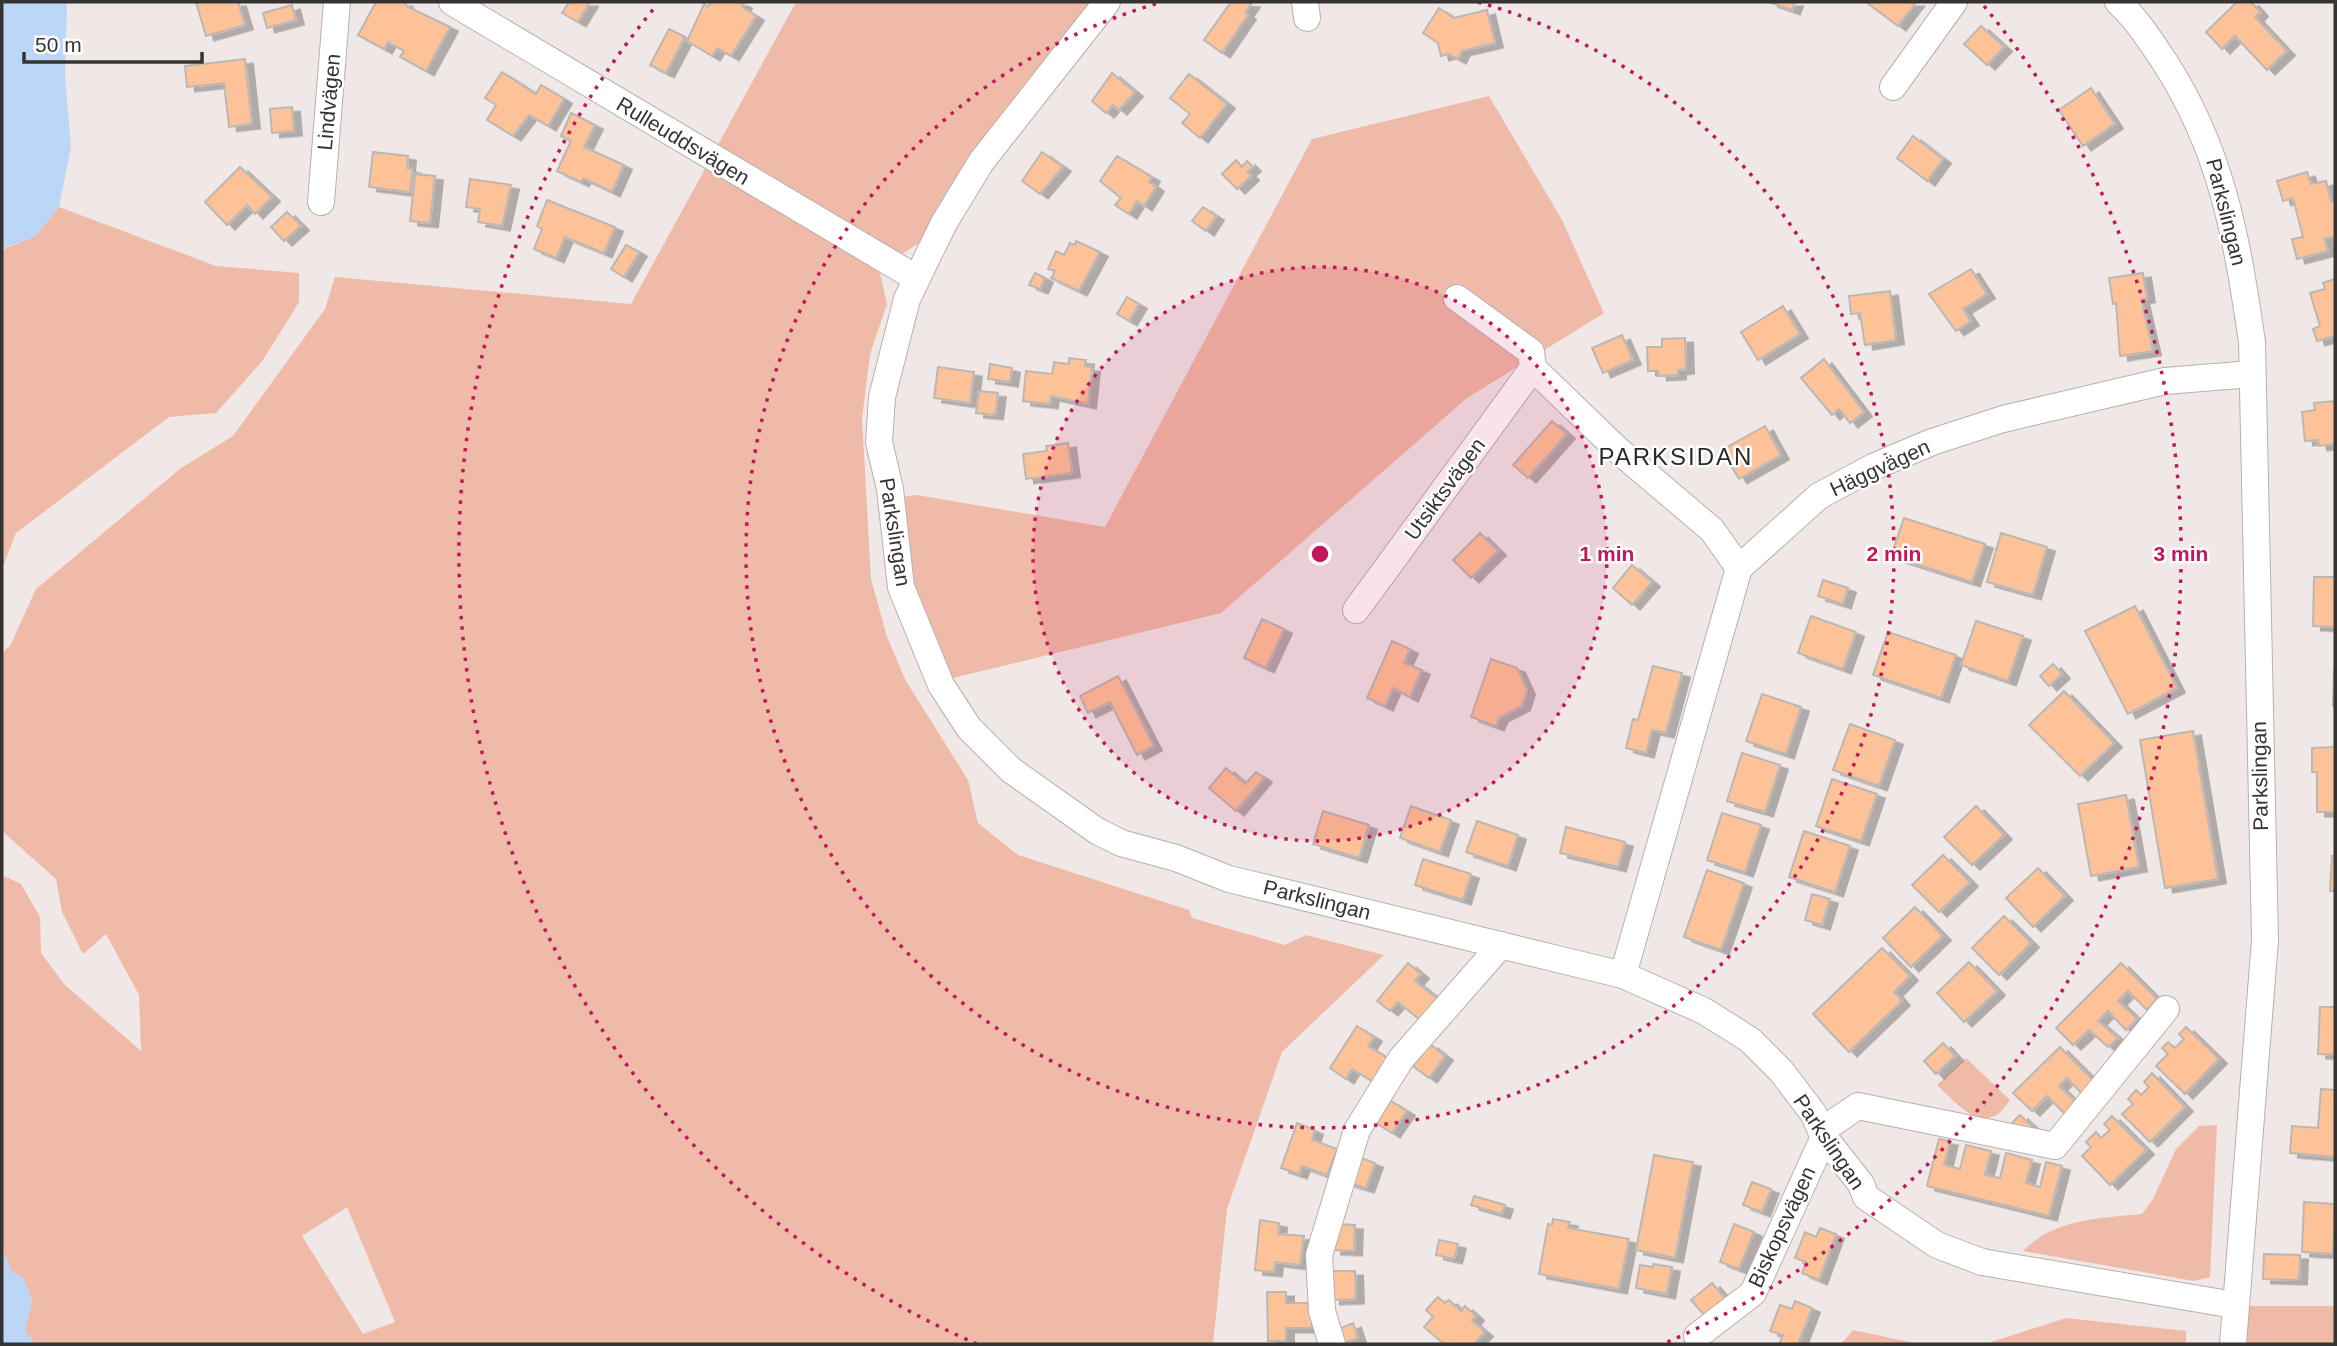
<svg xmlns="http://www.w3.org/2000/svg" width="2337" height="1346" viewBox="0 0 2337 1346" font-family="Helvetica,sans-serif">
	<defs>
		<filter id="shadow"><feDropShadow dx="8" dy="4.5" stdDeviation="0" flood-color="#0004"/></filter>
	</defs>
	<rect width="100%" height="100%" fill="#f0e8e6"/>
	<g fill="#efbaa7" fill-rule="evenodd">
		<path d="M796 2H1094L933 234 902 254 873 241 715 150Z"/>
		<path d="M1489 96 1562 220 1604 313 1467 398 1221 613 945 680 911 591 895 498 917 495 1105 527 1312 139Z"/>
		<path d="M706 167 879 269 887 304 870 354 862 419 871 579 887 637 906 681 968 780 978 823 1018 855 1189 910 1192 918 1285 945 1306 935 1384 955 1282 1052 1227 1209 1213 1344H35L25 1331 32 1299 12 1272 2 1249V875L21 884 40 917 41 953 65 985 141 1051 139 995 106 934 83 954 62 912 56 879 2 831V653L10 646 36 589 181 468 233 436 325 309 335 277 631 304ZM347 1207 395 1322 363 1334 302 1236Z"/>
		<path d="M59 207 216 266 299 273V302L263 360 216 413 169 417 16 533 2 569V250L35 236Z"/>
		<path d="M1966 1058 2010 1100C1985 1140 1959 1105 1937 1085Z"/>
		<path d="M2217 1125 2210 1277 2194 1281 2023 1251C2054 1219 2099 1218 2142 1214L2153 1199 2176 1149 2199 1126Z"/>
		<path d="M2249 1306H2335V1344H2245Z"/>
		<path d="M2066 1318 2186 1331V1344H1985Z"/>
		<path d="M1853 1330 1919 1344H1841Z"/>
	</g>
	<g fill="#bbd6f6">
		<path d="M2 2H67L65 77 71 147 59 207 35 236 2 249Z"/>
		<path d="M2 1249 12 1272 23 1277 32 1300 25 1331 35 1344H2Z"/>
	</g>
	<g fill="#fec298" stroke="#bdb7b3" stroke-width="2" filter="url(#shadow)">
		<path d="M196 2H238L245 25 206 36Z"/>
		<path d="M376 2H404L408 7 450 27 426 71 400 57 404 51 388 42 384 49 358 35Z"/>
		<path d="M569 2H590L578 22 562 13Z"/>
		<path d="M711 2H740L744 4 742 7 756 16 731 56 717 48 712 56 687 41 704 4 708 7Z"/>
		<path d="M1231 2 1252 3 1245 13 1248 15 1222 53 1204 40Z"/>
		<path d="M1769 2H1795L1792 10Z"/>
		<path d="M1866 2H1916L1898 26Z"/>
		<path d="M2237 2H2251L2260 12 2255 17 2287 51 2267 70 2235 36 2222 49 2206 32Z"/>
		<path d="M292 5 296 20 267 28 263 13Z"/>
		<path d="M1439 8 1454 18 1487 10 1495 43 1462 51 1458 59 1448 54 1441 56 1438 43 1423 33Z"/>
		<path d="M1981 26 2004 47 1987 65 1964 44Z"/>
		<path d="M669 29 685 37 666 73 650 65Z"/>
		<path d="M245 59 252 124 229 127 224 83 187 87 185 66Z"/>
		<path d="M502 72 536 94 541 85 564 99 548 126 529 115 513 136 487 120 496 105 485 98Z"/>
		<path d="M1112 73 1135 92 1119 110 1113 105 1106 113 1092 101Z"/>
		<path d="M1189 74 1227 104 1200 138 1182 123 1190 114 1170 98Z"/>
		<path d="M2091 88 2115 124 2083 146 2059 110Z"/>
		<path d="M292 107 294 131 272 133 270 109Z"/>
		<path d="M571 113 595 125 584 147 624 165 612 192 583 178 581 182 557 171 571 141 561 136Z"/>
		<path d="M1913 136 1943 159 1927 181 1897 158Z"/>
		<path d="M373 152 408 156 407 168 413 169 410 192 369 187Z"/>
		<path d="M1042 152 1063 167 1040 194 1022 181Z"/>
		<path d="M1117 156 1152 177 1149 182 1156 187 1144 206 1137 201 1129 214 1115 205 1121 198 1100 181Z"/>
		<path d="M1236 160 1242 167 1247 161 1253 167 1247 172 1251 176 1237 189 1222 174Z"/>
		<path d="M240 167 272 197 255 214 247 205 227 225 205 202Z"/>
		<path d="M2307 172 2311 184 2326 181 2331 202 2335 200V236L2324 239 2328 251 2297 259 2292 239 2303 237 2293 198 2283 201 2277 181Z"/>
		<path d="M415 174 435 176 430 223 410 221Z"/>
		<path d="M470 179 511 185 502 226 478 222 480 209 466 207Z"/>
		<path d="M547 200 615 227 604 253 565 237 556 258 534 249 542 229 537 226Z"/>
		<path d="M1203 207 1216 216 1206 231 1192 221Z"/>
		<path d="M287 212 301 226 284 241 271 227Z"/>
		<path d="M1076 241 1100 252 1079 291 1051 278 1055 271 1048 269 1056 251 1064 255 1070 243 1075 245Z"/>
		<path d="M626 245 639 252 624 277 611 269Z"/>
		<path d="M1971 269 1987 294 1963 309 1971 321 1956 331 1929 294Z"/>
		<path d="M1035 273 1045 278 1040 289 1029 285Z"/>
		<path d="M2143 273 2147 298 2141 299 2153 351 2120 356 2116 303 2113 304 2109 278Z"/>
		<path d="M2335 279V336L2317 341 2313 329 2320 326 2310 293 2325 289 2323 283Z"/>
		<path d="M1890 291 1896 340 1865 345 1860 313 1851 314 1849 296Z"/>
		<path d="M1127 297 1139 304 1129 321 1117 314Z"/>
		<path d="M1783 306 1800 334 1758 360 1741 332Z"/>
		<path d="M1622 335 1633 360 1603 373 1592 348Z"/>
		<path d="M1685 338 1686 369 1678 370V375L1659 376 1658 371H1648L1647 347H1662V339Z"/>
		<path d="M1069 358 1086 360 1085 366 1092 367 1088 404 1051 396 1050 404 1023 401 1026 371 1052 374 1054 362 1069 364Z"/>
		<path d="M1824 359 1864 412 1850 423 1839 409 1832 415 1801 378Z"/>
		<path d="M990 364 1012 368 1010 382 988 379Z"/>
		<path d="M938 367 974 372 970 403 934 398Z"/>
		<path d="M979 391 998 393 995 415 976 413Z"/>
		<path d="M2335 401V444L2319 446 2318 440 2305 441 2302 412 2315 410 2314 403Z"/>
		<path d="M1552 421 1567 434 1528 478 1513 465Z"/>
		<path d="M1765 426 1781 455 1739 479 1722 450Z"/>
		<path d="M1068 443 1072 473 1026 479 1023 454 1047 451 1046 446Z"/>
		<path d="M1904 518 1985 544 1972 582 1891 556Z"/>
		<path d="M1480 533 1498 551 1471 578 1453 560Z"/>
		<path d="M2001 533 2047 547 2033 595 1987 582Z"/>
		<path d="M1632 565 1652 582 1632 605 1613 588Z"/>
		<path d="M2314 577H2335V627L2313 626Z"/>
		<path d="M1823 580 1848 588 1843 604 1818 596Z"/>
		<path d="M2135 606 2177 688 2128 714 2085 631Z"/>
		<path d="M1811 616 1856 632 1843 669 1798 653Z"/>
		<path d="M1262 619 1284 629 1266 668 1244 658Z"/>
		<path d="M1976 621 2023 636 2008 681 1961 665Z"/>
		<path d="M1888 632 1956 655 1941 698 1873 675Z"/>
		<path d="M1392 641 1410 649 1404 663 1422 670 1410 697 1393 688 1385 706 1367 698Z"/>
		<path d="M1491 659 1517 668 1527 690 1522 706 1500 717 1496 726 1471 717Z"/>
		<path d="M2053 664 2062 674 2049 686 2040 676Z"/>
		<path d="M1653 666 1682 673 1666 733 1652 730 1646 753 1626 748 1633 719 1638 720Z"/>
		<path d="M2334 670H2335V706H2333Z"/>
		<path d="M1118 676 1154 746 1137 755 1110 702 1088 713 1080 696Z"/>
		<path d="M2064 691 2114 743 2080 776 2029 725Z"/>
		<path d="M1762 694 1801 707 1786 754 1746 741Z"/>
		<path d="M1850 724 1895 740 1879 786 1833 770Z"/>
		<path d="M2193 731 2218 879 2165 888 2140 740Z"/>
		<path d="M2335 747V812H2317V772H2312V748Z"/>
		<path d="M1742 753 1780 765 1765 812 1727 801Z"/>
		<path d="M1226 768 1245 784 1256 772 1264 778 1236 811 1209 788Z"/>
		<path d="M1832 779 1877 794 1861 841 1816 826Z"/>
		<path d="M2126 795 2139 867 2091 876 2078 804Z"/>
		<path d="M1411 806 1451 820 1440 852 1400 838Z"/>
		<path d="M1976 806 2004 835 1972 865 1944 837Z"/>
		<path d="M1323 811 1369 825 1359 858 1313 844Z"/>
		<path d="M1722 813 1761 825 1745 872 1707 860Z"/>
		<path d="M1477 821 1518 835 1508 866 1466 852Z"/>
		<path d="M1566 827 1625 842 1618 867 1560 853Z"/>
		<path d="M1804 831 1850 846 1835 892 1789 877Z"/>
		<path d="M1943 855 1970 882 1939 912 1912 885Z"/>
		<path d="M2332 856H2335V891H2330Z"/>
		<path d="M1423 859 1471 874 1463 900 1415 885Z"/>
		<path d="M2038 868 2065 896 2033 927 2006 898Z"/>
		<path d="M1707 870 1744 883 1721 950 1684 937Z"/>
		<path d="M1812 894 1830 899 1822 925 1805 920Z"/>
		<path d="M1915 907 1943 936 1911 967 1883 938Z"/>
		<path d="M2004 916 2031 943 1999 975 1972 948Z"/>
		<path d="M1882 948 1910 976 1894 992 1902 1001 1849 1052 1813 1014Z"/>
		<path d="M1969 962 1997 991 1964 1022 1937 993Z"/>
		<path d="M1408 963 1421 974 1415 981 1437 998 1420 1020 1398 1002 1390 1011 1377 1001Z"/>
		<path d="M2121 963 2157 999 2147 1010 2128 991 2118 1001 2137 1019 2126 1030 2108 1011 2098 1021 2118 1038 2108 1047 2089 1030 2073 1045 2056 1028Z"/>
		<path d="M2320 1007H2335V1055L2318 1054Z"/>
		<path d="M1357 1026 1374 1037 1368 1046 1389 1059 1373 1082 1352 1069 1346 1079 1330 1068Z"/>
		<path d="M2186 1027 2219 1059 2185 1094 2156 1066 2168 1054 2162 1048 2168 1042 2175 1048 2184 1039 2179 1034Z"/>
		<path d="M1943 1043 1955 1056 1936 1074 1924 1061Z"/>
		<path d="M1430 1044 1445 1056 1429 1078 1413 1066Z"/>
		<path d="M2060 1047 2097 1084 2085 1097 2067 1078 2059 1086 2077 1104 2066 1115 2047 1096 2032 1111 2013 1093Z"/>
		<path d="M2152 1073 2185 1107 2150 1142 2122 1114 2133 1104 2128 1099 2136 1090 2141 1095 2149 1087 2144 1082Z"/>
		<path d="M2321 1089 2335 1090V1157L2290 1153 2292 1126 2318 1128Z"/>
		<path d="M1391 1101 1407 1111 1392 1133 1376 1123Z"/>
		<path d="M2020 1115 2033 1127 2024 1138 2010 1125Z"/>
		<path d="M2112 1116 2146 1150 2110 1185 2082 1156 2091 1147 2086 1142 2096 1132 2101 1138 2110 1130 2104 1124Z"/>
		<path d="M1297 1123 1315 1130 1312 1140 1337 1149 1327 1175 1302 1166 1299 1174 1281 1168Z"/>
		<path d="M1939 1139 1950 1141 1944 1165 1960 1169 1966 1145 1991 1151 1985 1175 2000 1178 2006 1153 2032 1160 2026 1183 2040 1187 2046 1162 2062 1166 2049 1216 1927 1186Z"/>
		<path d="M1654 1155 1693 1162 1675 1258 1636 1250Z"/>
		<path d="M1356 1156 1375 1163 1366 1188 1347 1182Z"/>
		<path d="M1752 1182 1771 1189 1762 1212 1743 1205Z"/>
		<path d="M1474 1196 1505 1205 1502 1214 1471 1205Z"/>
		<path d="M2304 1202 2335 1204 2333 1254 2302 1252Z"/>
		<path d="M1553 1219 1570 1222 1568 1228 1629 1239 1619 1289 1539 1274 1548 1224 1552 1225Z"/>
		<path d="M1260 1220 1279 1223 1278 1234 1304 1236 1300 1265 1275 1262 1274 1272 1255 1270Z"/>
		<path d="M1335 1224 1355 1225 1354 1251 1333 1250Z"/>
		<path d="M1734 1224 1754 1232 1739 1269 1720 1262Z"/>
		<path d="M1820 1228 1836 1234 1819 1280 1802 1273 1806 1262 1795 1258 1805 1232 1816 1237Z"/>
		<path d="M1439 1240 1458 1244 1454 1259 1436 1255Z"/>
		<path d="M2264 1254 2300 1255 2299 1280 2263 1279Z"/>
		<path d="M1653 1264 1672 1267 1667 1294 1636 1288 1640 1265 1653 1267Z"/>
		<path d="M1331 1271H1355L1356 1299 1332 1300Z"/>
		<path d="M1712 1283 1725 1298 1705 1316 1691 1300Z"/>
		<path d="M1267 1292H1286V1303H1312V1328H1286V1341H1268Z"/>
		<path d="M1438 1297 1445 1303 1449 1300 1461 1311 1465 1306 1476 1316 1472 1321 1485 1332 1474 1344H1444L1424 1327 1433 1317 1426 1310Z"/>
		<path d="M1795 1301 1812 1308 1798 1344H1779L1783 1335 1770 1331 1780 1305 1792 1309Z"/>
		<path d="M1353 1323 1358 1338 1341 1344 1336 1330Z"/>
	</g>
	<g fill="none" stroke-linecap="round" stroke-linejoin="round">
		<g stroke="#b7b0ae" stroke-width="28">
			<g id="minor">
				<path d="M452 2 916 278"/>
				<path d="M1107 2 981 162 944 223 907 299 882 397 879 442 890 489 901 587 941 685 969 728 1011 770 1097 831 1121 843 1176 858 1229 879 1623 975 1704 1011 1750 1040 1781 1071 1813 1113 1824 1137 1861 1184 1866 1197 1937 1245 1982 1262 2234 1305"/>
				<path d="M1305 2 1307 18"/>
				<path d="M2118 2C2136 18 2150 40 2164 61 2222 150 2237 239 2252 342L2265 940 2233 1344"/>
				<path d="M1893 87 1954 2"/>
				<path d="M321 202 337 2"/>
				<path d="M1457 298 1531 352 1533 368 1619 451 1712 530 1739 568"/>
				<path d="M1356 610 1533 368"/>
				<path d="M1623 975 1739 568 1819 496 1873 467 1932 442 2003 419 2165 381 2252 374"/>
				<path d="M1821 1131 1858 1106 2055 1146 2166 1009"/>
				<path d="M1697 1336 1753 1293 1824 1137"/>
				<path d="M1332 1344 1322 1311 1319 1255 1357 1130 1401 1059 1501 945"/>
			</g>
		</g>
		<use href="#minor" stroke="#fff" stroke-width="26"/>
	</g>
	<circle cx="1320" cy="554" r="287" fill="#c2185b" fill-opacity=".12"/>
	<g fill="none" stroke="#c2185b" stroke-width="3.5" stroke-dasharray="3.5 7">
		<circle cx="1320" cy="554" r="287"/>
		<path d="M1478 2A574 574 0 1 1 1162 2"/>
		<path d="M977 1344A861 861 0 0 1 656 6M1984 6A861 861 0 0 1 1663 1344"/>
	</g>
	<g text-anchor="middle" stroke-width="5" stroke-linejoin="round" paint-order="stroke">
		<g font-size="21" fill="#363433" stroke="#fff">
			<text transform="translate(329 102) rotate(-85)" y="7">Lindvägen</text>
			<text transform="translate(683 141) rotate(31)" y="7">Rulleuddsvägen</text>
			<text transform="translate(2226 212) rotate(76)" y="7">Parkslingan</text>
			<text transform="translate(1880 468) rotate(-25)" y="7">Häggvägen</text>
			<text transform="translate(1445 489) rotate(-54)" y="7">Utsiktsvägen</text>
			<text transform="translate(895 532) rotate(81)" y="7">Parkslingan</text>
			<text transform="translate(2260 776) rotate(-91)" y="7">Parkslingan</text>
			<text transform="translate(1317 900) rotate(14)" y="7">Parkslingan</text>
			<text transform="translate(1829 1142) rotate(56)" y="7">Parkslingan</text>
			<text transform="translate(1782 1227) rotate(-65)" y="7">Biskopsvägen</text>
		</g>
		<g font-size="24" letter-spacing="2" fill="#2e2826" stroke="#fff">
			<text x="1676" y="465">PARKSIDAN</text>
		</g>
	</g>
	<circle cx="1320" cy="554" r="10" fill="#c2185b" stroke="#fff" stroke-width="3.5"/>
	<g font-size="21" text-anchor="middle" font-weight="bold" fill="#c2185b" stroke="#fff" stroke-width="5" stroke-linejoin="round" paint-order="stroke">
		<text x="1607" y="561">1 min</text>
		<text x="1894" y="561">2 min</text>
		<text x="2181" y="561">3 min</text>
	</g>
	<rect width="2337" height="1346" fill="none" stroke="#363433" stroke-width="7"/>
	<path d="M24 52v10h178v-10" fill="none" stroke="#363433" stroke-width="3.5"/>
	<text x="35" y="52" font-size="21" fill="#363433" stroke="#ffffff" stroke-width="5" paint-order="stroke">50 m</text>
</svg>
